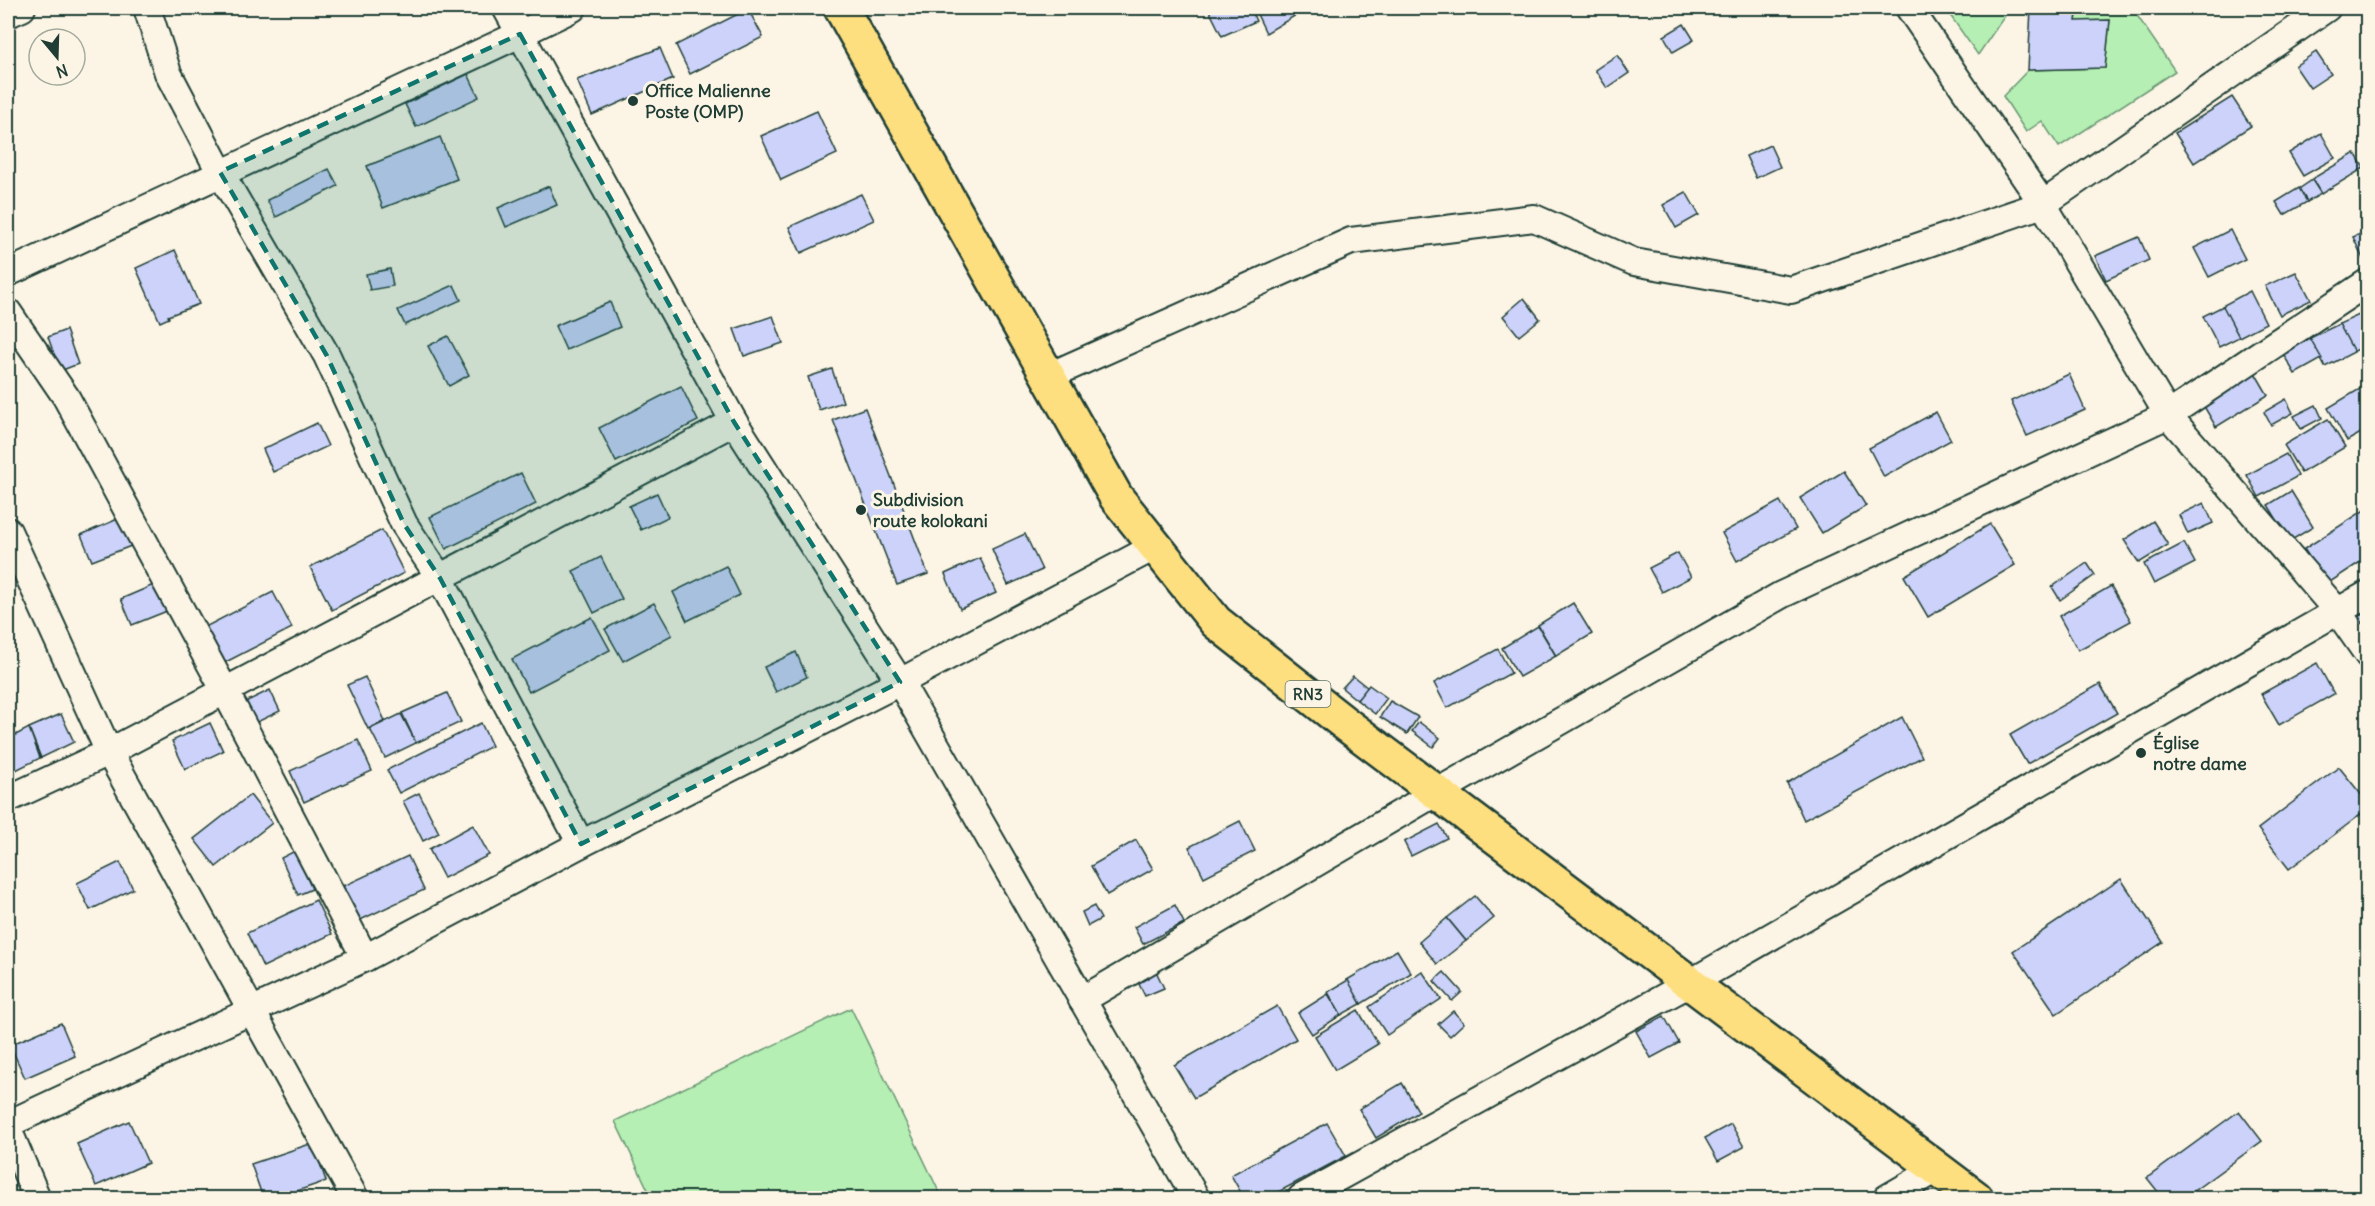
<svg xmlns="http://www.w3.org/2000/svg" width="2375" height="1206" viewBox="0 0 2375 1206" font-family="Delius,sans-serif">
	<rect width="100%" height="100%" fill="#fcf5e5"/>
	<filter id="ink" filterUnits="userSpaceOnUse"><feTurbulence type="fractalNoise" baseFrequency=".0167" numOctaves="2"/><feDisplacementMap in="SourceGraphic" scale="12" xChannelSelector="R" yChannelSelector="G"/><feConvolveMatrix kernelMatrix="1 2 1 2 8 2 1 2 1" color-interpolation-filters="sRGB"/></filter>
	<g filter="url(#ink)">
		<g fill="#b5efb3" stroke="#6a9674" stroke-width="1.5">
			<path d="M1945 8H2010L1978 55Z"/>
			<path d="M2078 8H2132L2175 71 2059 147 2042 121 2026 132 2003 96 2028 70 2105 68 2110 20 2076 21Z"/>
			<path d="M851 1008 942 1198H652L615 1121Z"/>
		</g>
		<g fill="#ccd2fa" stroke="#1f3d34" stroke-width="1.5">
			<path d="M1208 8H1250L1256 21 1222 36Z"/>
			<path d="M1254 8H1308L1266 33Z"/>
			<path d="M2031 8H2078L2076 21 2110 20 2105 68 2028 70Z"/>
			<path d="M748 9 763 37 690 74 676 45Z"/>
			<path d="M1684 24 1694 40 1673 52 1664 36Z"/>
			<path d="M660 48 673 79 592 115 577 80Z"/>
			<path d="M2316 52 2331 74 2310 88 2295 66Z"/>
			<path d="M1617 55 1629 73 1607 88 1595 70Z"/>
			<path d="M468 74 479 97 416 127 405 104Z"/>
			<path d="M2232 97 2251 126 2194 163 2175 133Z"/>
			<path d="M817 111 837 154 781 180 761 136Z"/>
			<path d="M2321 133 2335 158 2303 176 2289 153Z"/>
			<path d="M440 137 457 179 383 208 367 166Z"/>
			<path d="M1770 145 1780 167 1756 178 1746 156Z"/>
			<path d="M2355 153 2364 168 2321 194 2312 179Z"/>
			<path d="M329 169 338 186 276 217 267 200Z"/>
			<path d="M2312 180 2321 194 2307 202 2299 189Z"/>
			<path d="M549 186 557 205 506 227 498 208Z"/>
			<path d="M2299 188 2307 202 2284 215 2276 202Z"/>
			<path d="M1686 192 1699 215 1676 228 1663 205Z"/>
			<path d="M861 194 874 220 801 253 789 227Z"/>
			<path d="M2230 230 2245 259 2209 277 2194 248Z"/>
			<path d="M2368 231V262L2365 263 2353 237Z"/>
			<path d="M2139 237 2149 260 2106 280 2095 256Z"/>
			<path d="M175 250 199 304 168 316 169 318 160 322 136 268Z"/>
			<path d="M390 269 393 286 370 290 366 274Z"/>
			<path d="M2296 272 2311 300 2280 315 2265 286Z"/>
			<path d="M454 285 461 300 405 325 398 310Z"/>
			<path d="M2250 291 2266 323 2239 337 2222 306Z"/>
			<path d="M1524 298 1540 319 1519 336 1503 316Z"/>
			<path d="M610 302 620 327 566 350 555 326Z"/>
			<path d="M2223 306 2239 337 2219 347 2203 316Z"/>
			<path d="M2368 311V345L2352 352 2339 324Z"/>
			<path d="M773 316 783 343 744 356 734 329Z"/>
			<path d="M2339 324 2354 352 2325 367 2310 338Z"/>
			<path d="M66 330 78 364 60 371 48 337Z"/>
			<path d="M448 336 469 375 449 386 428 346Z"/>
			<path d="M2310 338 2322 359 2295 374 2283 354Z"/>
			<path d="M832 369 843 402 819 410 808 377Z"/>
			<path d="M2254 371 2268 395 2216 427 2202 403Z"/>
			<path d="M2069 374 2085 410 2027 436 2011 401Z"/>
			<path d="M2368 384V429L2347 441 2328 408Z"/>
			<path d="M681 386 698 421 616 462 599 428Z"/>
			<path d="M2286 399 2293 413 2271 425 2264 412Z"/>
			<path d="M2316 405 2322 418 2301 429 2294 416Z"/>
			<path d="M865 408 928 574 897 585 833 420Z"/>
			<path d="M1936 412 1951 440 1884 477 1869 448Z"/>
			<path d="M2328 419 2345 447 2301 473 2284 445Z"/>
			<path d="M317 423 328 446 273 472 263 449Z"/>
			<path d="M2286 454 2298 476 2259 497 2247 475Z"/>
			<path d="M1844 471 1866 506 1822 533 1800 498Z"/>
			<path d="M521 473 536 504 446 549 430 517Z"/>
			<path d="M2291 491 2313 527 2290 541 2268 505Z"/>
			<path d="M657 493 668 517 641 530 629 506Z"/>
			<path d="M1780 501 1796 529 1737 561 1722 533Z"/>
			<path d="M2204 503 2213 523 2188 534 2179 515Z"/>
			<path d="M2366 509 2368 557 2327 584 2304 549Z"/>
			<path d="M120 518 131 546 92 561 81 535Z"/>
			<path d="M2153 521 2168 545 2139 563 2124 540Z"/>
			<path d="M1990 524 2015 565 1928 617 1904 576Z"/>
			<path d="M382 530 404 573 332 610 310 567Z"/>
			<path d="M1025 534 1042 570 1008 585 992 549Z"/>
			<path d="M2184 543 2195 563 2154 584 2144 564Z"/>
			<path d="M1678 553 1691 577 1662 592 1649 568Z"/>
			<path d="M601 557 622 599 594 613 573 571Z"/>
			<path d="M980 558 996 593 960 609 945 574Z"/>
			<path d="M2087 563 2095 575 2060 600 2052 587Z"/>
			<path d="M726 566 740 595 687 621 673 592Z"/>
			<path d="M156 584 167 611 132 625 121 599Z"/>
			<path d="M2111 586 2131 621 2078 650 2059 616Z"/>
			<path d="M273 592 292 628 224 663 205 627Z"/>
			<path d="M654 603 672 635 623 661 605 629Z"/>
			<path d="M1573 603 1592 634 1556 656 1538 625Z"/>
			<path d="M2368 611V636L2355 620Z"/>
			<path d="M592 617 610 650 529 692 512 659Z"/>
			<path d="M1538 626 1556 656 1519 677 1502 648Z"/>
			<path d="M1498 649 1511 673 1447 708 1434 683Z"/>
			<path d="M796 652 807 677 776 692 764 667Z"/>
			<path d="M2317 663 2334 694 2279 725 2261 694Z"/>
			<path d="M1353 676 1368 688 1357 700 1342 688Z"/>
			<path d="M365 677 385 721 368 729 347 685Z"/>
			<path d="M2100 684 2117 713 2027 764 2010 735Z"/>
			<path d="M1369 685 1387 698 1375 714 1357 700Z"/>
			<path d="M270 690 280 711 253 724 243 703Z"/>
			<path d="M447 693 461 722 416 743 402 713Z"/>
			<path d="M1390 701 1418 717 1407 734 1380 717Z"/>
			<path d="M61 714 74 742 41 758 29 728Z"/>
			<path d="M401 714 416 743 385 758 370 729Z"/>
			<path d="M1902 717 1922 757 1804 820 1787 783Z"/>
			<path d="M1419 722 1440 738 1433 747 1412 731Z"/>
			<path d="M210 723 223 751 185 769 172 741Z"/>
			<path d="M481 723 492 746 399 793 387 770Z"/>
			<path d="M29 728 40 758 8 774V739Z"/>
			<path d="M358 740 372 771 304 802 290 771Z"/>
			<path d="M2339 767 2368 803V809L2289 869 2258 829Z"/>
			<path d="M419 793 439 833 423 841 403 801Z"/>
			<path d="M250 795 272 823 216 867 194 839Z"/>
			<path d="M1240 821 1255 851 1204 877 1189 847Z"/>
			<path d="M1439 824 1447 838 1411 856 1404 842Z"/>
			<path d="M473 825 489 855 444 878 429 849Z"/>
			<path d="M1136 840 1153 869 1107 895 1091 866Z"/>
			<path d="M295 851 312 889 298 895 281 858Z"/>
			<path d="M408 856 424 890 354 923 337 889Z"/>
			<path d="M120 862 133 889 90 910 77 883Z"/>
			<path d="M2121 879 2163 942 2056 1014 2013 951Z"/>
			<path d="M1475 896 1494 918 1466 941 1447 918Z"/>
			<path d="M316 900 332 934 263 967 247 933Z"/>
			<path d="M1175 905 1184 923 1143 944 1134 927Z"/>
			<path d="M1094 906 1101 919 1088 926 1082 912Z"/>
			<path d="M1447 918 1466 941 1437 964 1419 942Z"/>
			<path d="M1397 950 1411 973 1361 1004 1347 980Z"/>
			<path d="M1155 969 1164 988 1145 996 1136 978Z"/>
			<path d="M1422 971 1441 999 1387 1035 1369 1007Z"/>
			<path d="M1444 972 1462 992 1452 1001 1434 981Z"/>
			<path d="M1348 980 1361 1004 1341 1015 1328 992Z"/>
			<path d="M1328 994 1341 1015 1312 1034 1298 1013Z"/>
			<path d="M1277 1006 1296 1039 1194 1098 1174 1065Z"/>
			<path d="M1358 1010 1378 1044 1335 1070 1315 1036Z"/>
			<path d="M1453 1011 1464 1023 1450 1036 1438 1024Z"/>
			<path d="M1664 1016 1679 1043 1651 1058 1636 1031Z"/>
			<path d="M61 1023 75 1056 25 1078 10 1045Z"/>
			<path d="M1402 1083 1419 1112 1376 1138 1359 1109Z"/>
			<path d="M2239 1111 2262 1141 2184 1198H2163L2147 1178Z"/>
			<path d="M129 1121 148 1163 96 1186 77 1144Z"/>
			<path d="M1327 1123 1346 1156 1267 1198H1244L1231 1175Z"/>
			<path d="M1731 1124 1744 1147 1718 1161 1705 1138Z"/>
			<path d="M313 1143 326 1181 277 1198H263L251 1164Z"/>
			<path d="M2333 1193 2336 1198H2323Z"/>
		</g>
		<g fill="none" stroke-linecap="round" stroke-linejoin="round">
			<g stroke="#1f3d34" stroke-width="30">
				<g id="minor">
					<path d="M147 8 168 73 220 172 327 356 404 524 440 578 581 844"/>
					<path d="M506 8 734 422 900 682 1196 1198"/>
					<path d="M1909 8 2043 204 2168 415 2338 612 2368 655"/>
					<path d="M8 14 22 8"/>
					<path d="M8 273 520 34 573 8"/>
					<path d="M8 312 66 397 225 691 365 958"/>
					<path d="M1049 376 1351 241 1534 218 1634 262 1791 290 2043 204 2327 8"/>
					<path d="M8 531 109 752 355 1198"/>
					<path d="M8 799 109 752 734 422"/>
					<path d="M1082 1000 1437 792 1781 595 2168 415 2368 282"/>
					<path d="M8 1124 365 958 581 844 900 682 1156 546"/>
					<path d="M8 1129 37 1198"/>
					<path d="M1301 1198 1690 983 2368 594"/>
					<path d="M1887 1198 1937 1169"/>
				</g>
			</g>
			<g stroke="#1f3d34" stroke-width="38">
				<path id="trunk" d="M841 8 1116 497 1216 622 1343 722 1976 1198"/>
			</g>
			<use href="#minor" stroke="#fcf5e5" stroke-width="26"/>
			<use href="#trunk" stroke="#fedf80" stroke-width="33"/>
		</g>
	</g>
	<path fill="#0f766e" fill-opacity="0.2" stroke="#0f766e" stroke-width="4.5" stroke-dasharray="12 8" stroke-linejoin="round" d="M520 34 734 422 900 682 581 844 440 578 404 524 327 356 220 172Z"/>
	<g fill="#1f3d34" stroke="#fcf5e5" stroke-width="2">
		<circle cx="633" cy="101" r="6"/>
		<circle cx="861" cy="510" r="6"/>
		<circle cx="2141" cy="753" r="6"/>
	</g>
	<g text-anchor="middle" stroke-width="6" stroke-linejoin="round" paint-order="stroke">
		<rect fill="#fcf5e5" stroke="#617469" stroke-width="1.5" x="1285.5" y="681" width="45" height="26" rx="4.5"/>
		<g font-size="16" font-weight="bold" fill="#1f3d34">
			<text x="1308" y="700">RN3</text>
		</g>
		<g font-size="18" font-weight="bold" fill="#1f3d34" stroke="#fcf5e5" text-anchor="start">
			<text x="645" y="97">Office Malienne<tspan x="645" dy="21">Poste (OMP)</tspan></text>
			<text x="873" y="506">Subdivision<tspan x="873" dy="21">route kolokani</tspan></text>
			<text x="2153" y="749">Église<tspan x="2153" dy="21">notre dame</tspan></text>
		</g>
	</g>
	<rect width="2375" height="1206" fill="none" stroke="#fcf5e5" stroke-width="30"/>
	<rect x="15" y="15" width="2345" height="1176" fill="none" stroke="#1f3d34" stroke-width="2" filter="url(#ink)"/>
	<g transform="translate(57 57) rotate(161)"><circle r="28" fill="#fcf5e5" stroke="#a4ab9e" stroke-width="1.5"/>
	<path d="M0-4.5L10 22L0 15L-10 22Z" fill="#1f3d34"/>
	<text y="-9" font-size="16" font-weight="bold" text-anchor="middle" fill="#1f3d34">N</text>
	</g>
</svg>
